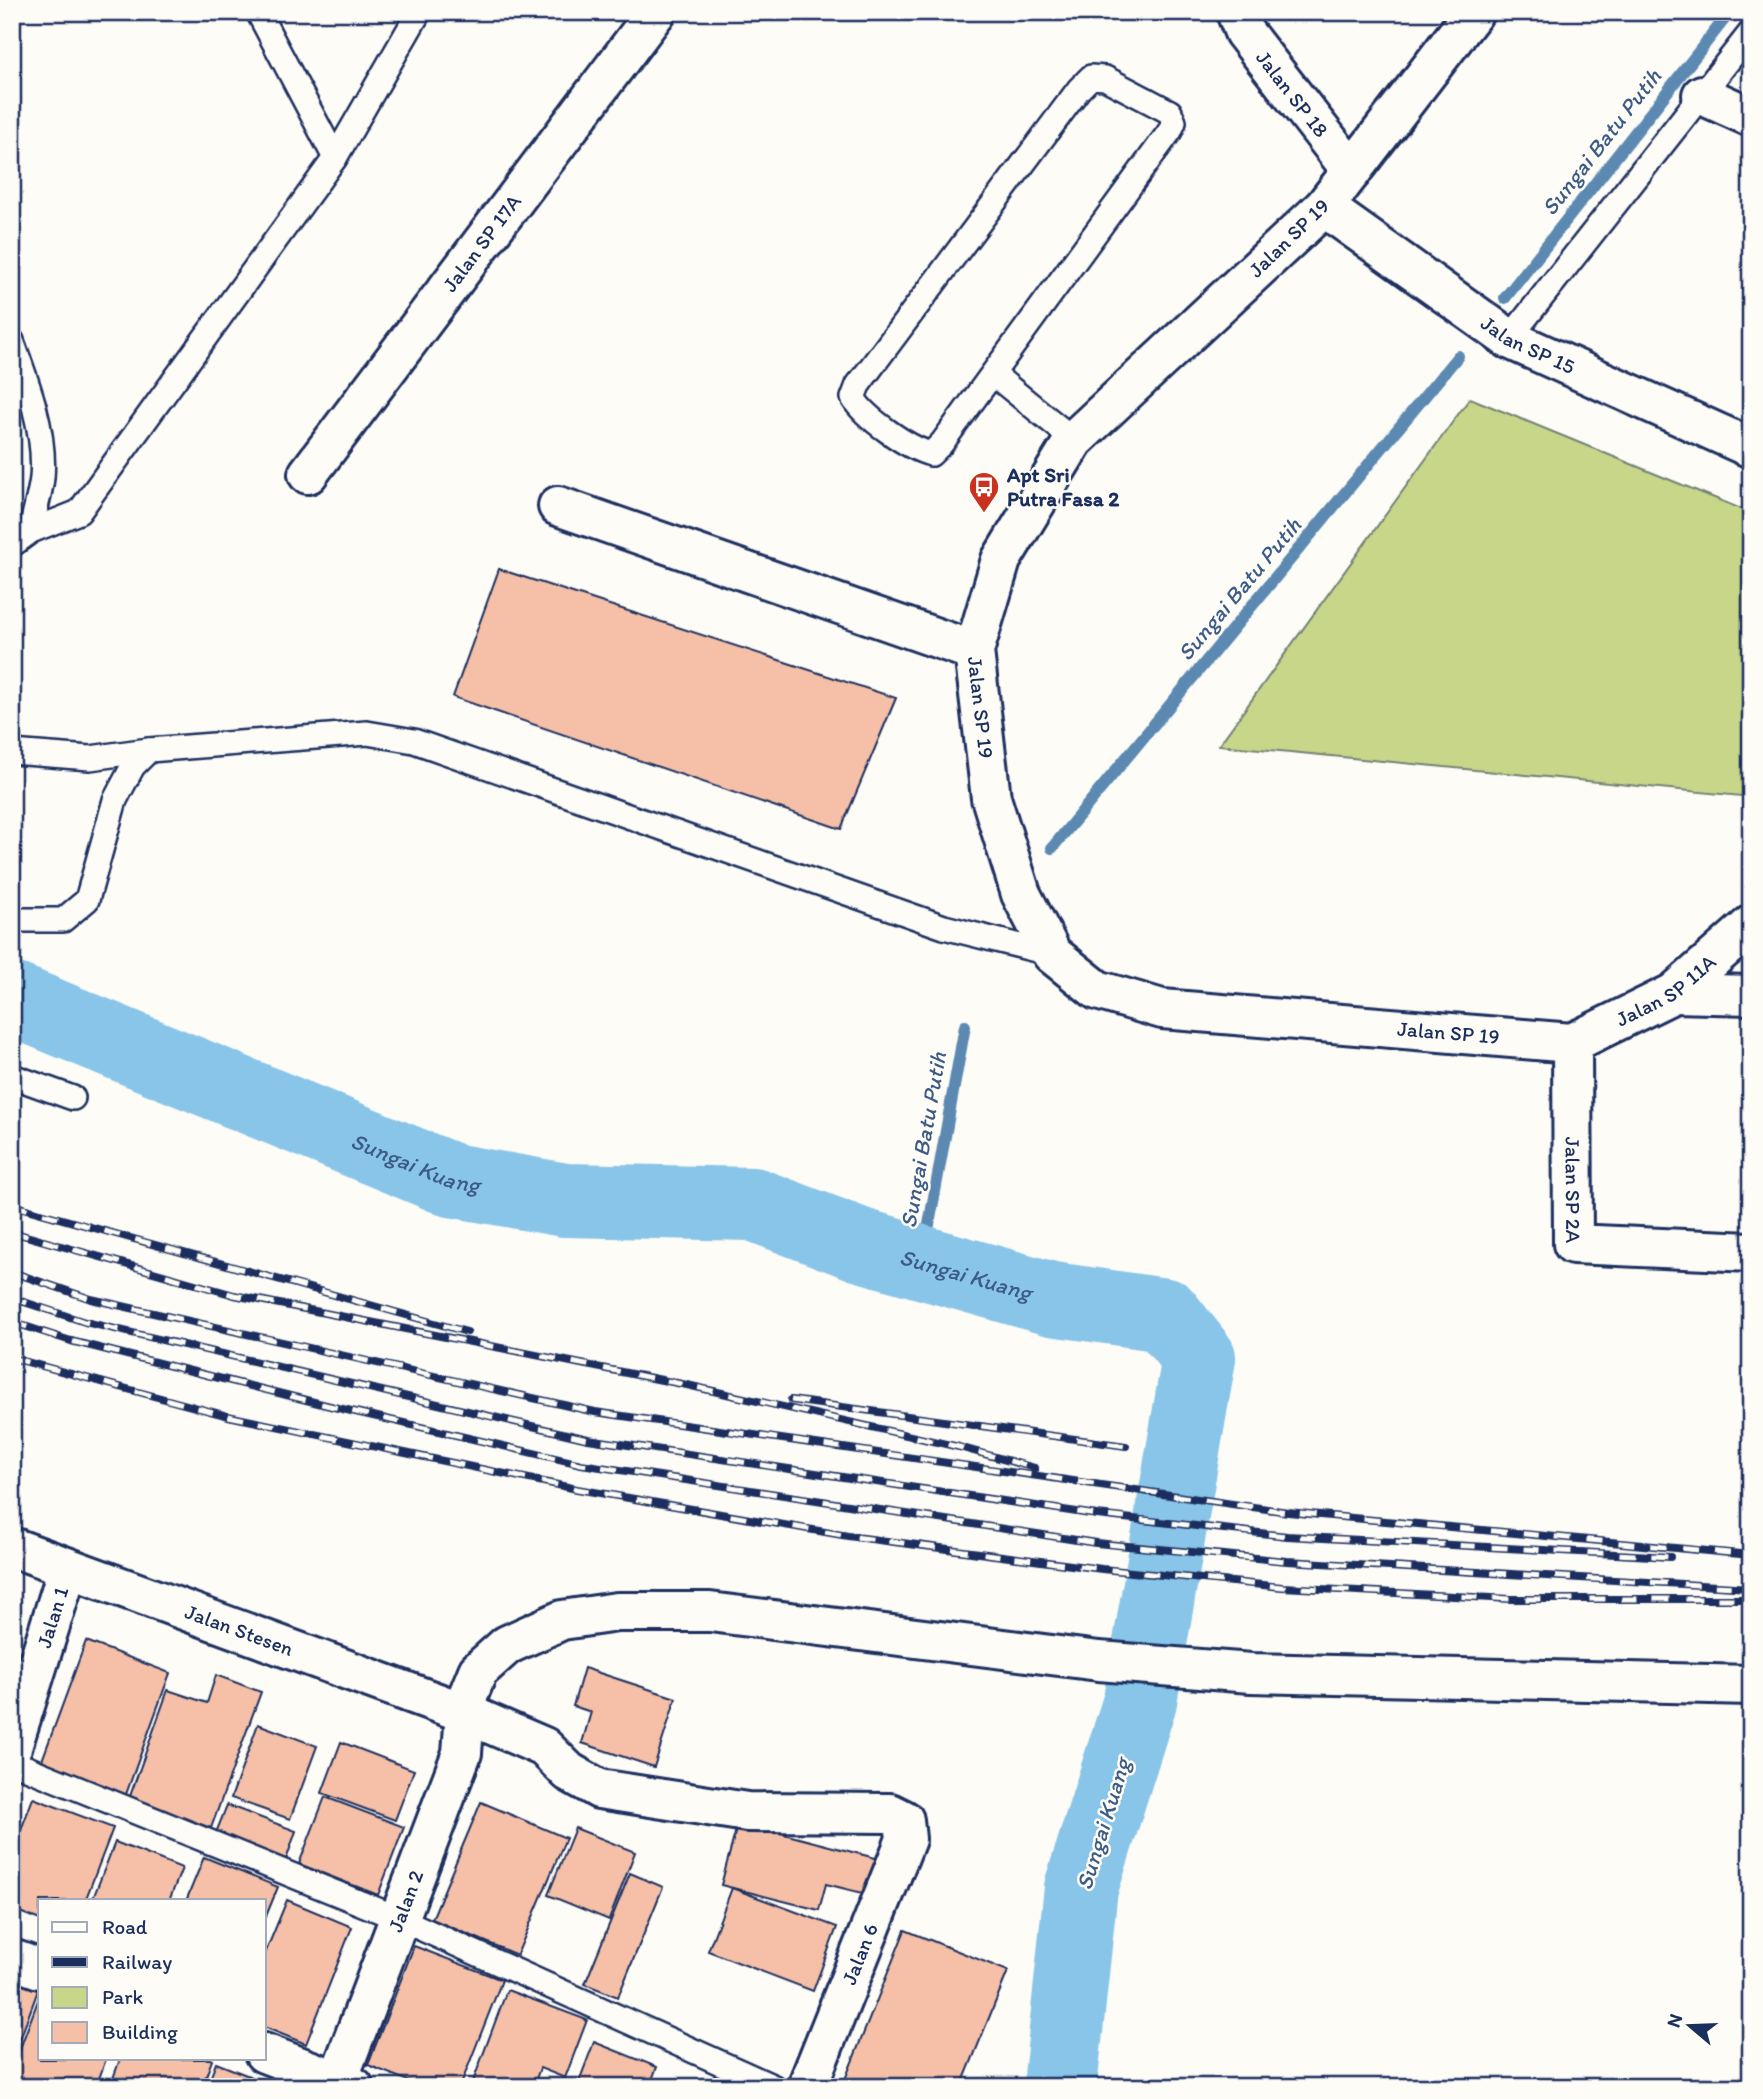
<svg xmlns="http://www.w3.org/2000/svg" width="1763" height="2099" viewBox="0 0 1763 2099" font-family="Itim,sans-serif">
	<rect width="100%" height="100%" fill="#fdfcf7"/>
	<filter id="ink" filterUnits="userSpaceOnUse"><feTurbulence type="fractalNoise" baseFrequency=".0143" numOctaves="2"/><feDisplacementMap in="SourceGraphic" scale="14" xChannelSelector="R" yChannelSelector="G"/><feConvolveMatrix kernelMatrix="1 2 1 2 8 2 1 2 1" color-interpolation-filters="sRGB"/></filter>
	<g filter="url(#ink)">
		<path fill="#c8d689" stroke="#728274" stroke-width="2" d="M1470 398 1751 513V797L1219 745Z"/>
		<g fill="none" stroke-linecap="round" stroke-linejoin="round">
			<g stroke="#5c89b1" stroke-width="12">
				<path d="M1505 298 1730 12"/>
				<path d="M1052 848 1458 356"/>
				<path d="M922 1263 965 1026"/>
			</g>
			<path stroke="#88c5e8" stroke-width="74" id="s1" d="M12 999 451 1180 565 1200 753 1204 861 1245 1052 1299 1165 1315 1199 1358 1140 1701 1081 1888 1060 2087"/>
		</g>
		<g fill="#f5c0a7" stroke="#1b2f5e" stroke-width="2">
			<path d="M499 569 896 698 841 829 453 697Z"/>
			<path d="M86 1641 170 1673 125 1797 40 1766Z"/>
			<path d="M584 1668 676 1698 654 1767 582 1743 591 1712 573 1706Z"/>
			<path d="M216 1675 261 1692 211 1828 129 1799 168 1690 207 1703Z"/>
			<path d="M258 1724 317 1746 290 1819 231 1798Z"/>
			<path d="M341 1742 414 1770 395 1820 322 1793Z"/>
			<path d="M325 1797 404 1827 378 1895 299 1864Z"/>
			<path d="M33 1798 113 1828 85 1901H40V1920L12 1909V1854Z"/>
			<path d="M481 1802 566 1838 517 1955 432 1919Z"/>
			<path d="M227 1805 296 1831 286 1860 216 1833Z"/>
			<path d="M738 1822 879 1859 870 1895 826 1884 819 1910 721 1885Z"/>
			<path d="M575 1828 635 1852 609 1920 548 1895Z"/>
			<path d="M115 1842 182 1868 169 1901H92Z"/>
			<path d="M204 1857 278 1887 264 1921V1901H186Z"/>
			<path d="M630 1873 663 1887 618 1997 585 1984Z"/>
			<path d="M732 1888 837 1927 813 1991 708 1951Z"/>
			<path d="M287 1900 352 1927 306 2044 264 2027V1956Z"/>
			<path d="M905 1930 1008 1971 961 2087H842Z"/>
			<path d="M414 1946 502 1980 460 2087H423L368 2065Z"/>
			<path d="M12 1981 38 1990 12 2061Z"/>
			<path d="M507 1990 587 2020 565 2078 540 2068 533 2087H471Z"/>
			<path d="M40 1995V2059H106L96 2087H12V2070Z"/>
			<path d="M594 2042 657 2067 649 2087H577Z"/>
			<path d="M120 2059H210L212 2060 202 2087H110Z"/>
			<path d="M216 2063 277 2087H207Z"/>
		</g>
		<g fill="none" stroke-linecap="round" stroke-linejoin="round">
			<g stroke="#1b2f5e" stroke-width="28">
				<g id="service">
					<path d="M258 12 335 158"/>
					<path d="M1091 77 1105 78 1170 112 1174 122 1170 131 942 443 931 454C908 448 865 418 853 398L858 385 1079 89Z"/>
					<path d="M1509 339 1751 32"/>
					<path d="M12 341C28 384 46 432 42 478 40 495 34 513 31 531"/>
					<path d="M993 374 1074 440"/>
					<path d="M12 545 31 531 79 512 335 158 419 12"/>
					<path d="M12 752 90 758 149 750 367 733 414 741 944 927 1052 954"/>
					<path d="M12 917 20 920H63L87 900 115 800 133 766 149 750"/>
					<path d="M12 1076 73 1098"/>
					<path d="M12 1762 400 1919 774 2087"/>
				</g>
			</g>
			<g stroke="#1b2f5e" stroke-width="44">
				<g id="minor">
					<path id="s2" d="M1236 12 1244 32 1352 171"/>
					<path id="s3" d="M1474 12 1324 207 1074 440 1001 560 974 651 991 798 1021 894 1052 954 1097 990 1162 1009 1572 1043"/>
					<path d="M1702 95 1751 117"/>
					<path id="s4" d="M1324 207 1509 339 1751 448"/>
					<path id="s5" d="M308 474 656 12"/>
					<path d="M558 506 974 651"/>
					<path d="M1674 993 1751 995"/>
					<path id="s6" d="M1572 1043 1573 1244 1751 1252"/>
					<path id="s7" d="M1572 1043 1674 993 1751 925"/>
					<path id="s8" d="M12 1747 68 1568"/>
					<path d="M12 1959 40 1969"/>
					<path d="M264 2053 354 2087"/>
					<path id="s9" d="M333 2087 338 2080 462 1753 465 1713 544 1747 569 1772 599 1789 747 1812 890 1813 904 1820 906 1839 807 2087"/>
				</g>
			</g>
			<g stroke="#1b2f5e" stroke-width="44">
				<g id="secondary">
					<path id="s10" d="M12 1547 465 1713 469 1693 478 1671 507 1645 562 1620 617 1612H710L1099 1661 1251 1673 1751 1685"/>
				</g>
			</g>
			<use href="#service" stroke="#fdfcf7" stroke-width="23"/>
			<use href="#minor" stroke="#fdfcf7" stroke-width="38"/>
			<use href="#secondary" stroke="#fdfcf7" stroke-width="38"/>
			<g stroke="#1b2f5e" stroke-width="8">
				<g id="rail">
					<path d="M12 1205 467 1332"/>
					<path d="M12 1232 234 1295 687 1385 959 1447 1035 1468"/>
					<path d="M12 1272 91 1299 595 1412 1288 1512 1751 1555"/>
					<path d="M12 1298 85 1322 588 1439 1097 1515 1287 1536 1670 1557"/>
					<path d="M12 1322 71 1341 334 1407 581 1464 1096 1543 1287 1561 1751 1588"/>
					<path d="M12 1358 228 1416 577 1489 848 1536 1102 1569 1282 1587 1511 1599H1751"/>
					<path d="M791 1400 1126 1446"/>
				</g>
			</g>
			<use href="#rail" stroke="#fdfcf7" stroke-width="5" stroke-dasharray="16" stroke-linecap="butt"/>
		</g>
	</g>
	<defs>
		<g id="bus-pin" transform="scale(1.575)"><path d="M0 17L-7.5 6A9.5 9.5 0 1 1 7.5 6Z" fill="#c8321e" stroke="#fdfcf7"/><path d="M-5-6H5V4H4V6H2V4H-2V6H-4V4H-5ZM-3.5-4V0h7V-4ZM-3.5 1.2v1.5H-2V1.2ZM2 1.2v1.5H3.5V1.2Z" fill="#fff"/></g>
	</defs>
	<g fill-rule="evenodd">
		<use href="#bus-pin" x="984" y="487"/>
	</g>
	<g text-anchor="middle" stroke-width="5" stroke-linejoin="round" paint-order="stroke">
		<g font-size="21" fill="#1b2f5e" stroke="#fdfcf7">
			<text dy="7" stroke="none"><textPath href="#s2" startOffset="100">Jalan SP 18</textPath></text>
			<text transform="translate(1289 238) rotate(-44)" y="7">Jalan SP 19</text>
			<text dy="7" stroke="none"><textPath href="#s5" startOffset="289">Jalan SP 17A</textPath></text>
			<text dy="7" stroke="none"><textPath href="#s4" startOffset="247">Jalan SP 15</textPath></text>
			<text dy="7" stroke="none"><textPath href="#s3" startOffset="880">Jalan SP 19</textPath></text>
			<text dy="7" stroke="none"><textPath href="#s7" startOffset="108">Jalan SP 11A</textPath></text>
			<text dy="7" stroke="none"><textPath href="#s3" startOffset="1552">Jalan SP 19</textPath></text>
			<text dy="7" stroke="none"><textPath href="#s6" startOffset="147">Jalan SP 2A</textPath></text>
			<text dy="7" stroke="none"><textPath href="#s8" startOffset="136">Jalan 1</textPath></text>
			<text dy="7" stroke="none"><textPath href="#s10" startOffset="242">Jalan Stesen</textPath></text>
			<text dy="7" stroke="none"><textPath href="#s9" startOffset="200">Jalan 2</textPath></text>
			<text transform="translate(860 1954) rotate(-68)" y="7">Jalan 6</text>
		</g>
		<g font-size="21" font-weight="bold" fill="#1b2f5e" stroke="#fdfcf7" text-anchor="start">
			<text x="1007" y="482">Apt Sri<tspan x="1007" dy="24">Putra Fasa 2</tspan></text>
		</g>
		<g font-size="23" font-style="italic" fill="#3c5c87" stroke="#fdfcf7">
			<text transform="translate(1601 142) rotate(-52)" y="8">Sungai Batu Putih</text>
			<text transform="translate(1239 589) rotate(-50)" y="8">Sungai Batu Putih</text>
			<text transform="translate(923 1140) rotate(-80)" y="8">Sungai Batu Putih</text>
			<text dy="8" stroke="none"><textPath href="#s1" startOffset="436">Sungai Kuang</textPath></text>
			<text dy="8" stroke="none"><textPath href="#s1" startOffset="1003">Sungai Kuang</textPath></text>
			<text transform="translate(1103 1824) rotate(-73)" y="8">Sungai Kuang</text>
		</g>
	</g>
	<rect width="1763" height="2099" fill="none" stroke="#fdfcf7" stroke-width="42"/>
	<rect x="21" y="21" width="1721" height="2057" fill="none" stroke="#1b2f5e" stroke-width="2.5" filter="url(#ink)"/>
	<rect x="38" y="1899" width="228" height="161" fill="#fdfcf7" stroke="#a3aaba" stroke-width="2"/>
	<rect x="52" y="1922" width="35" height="10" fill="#fdfcf7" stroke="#a3aaba" stroke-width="2"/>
	<text x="102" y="1934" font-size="21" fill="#1b2f5e">Road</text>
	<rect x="52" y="1957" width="35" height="10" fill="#1b2f5e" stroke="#a3aaba" stroke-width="2"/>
	<text x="102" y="1969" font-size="21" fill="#1b2f5e">Railway</text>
	<rect x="52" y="1987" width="35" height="21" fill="#c8d689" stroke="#a3aaba" stroke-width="2"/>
	<text x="102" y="2004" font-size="21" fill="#1b2f5e">Park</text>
	<rect x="52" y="2022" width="35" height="21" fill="#f5c0a7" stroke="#a3aaba" stroke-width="2"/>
	<text x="102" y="2039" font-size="21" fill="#1b2f5e">Building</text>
	<g transform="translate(1690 2026) rotate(289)" stroke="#fdfcf7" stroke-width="5" paint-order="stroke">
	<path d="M0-5L12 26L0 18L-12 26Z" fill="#1b2f5e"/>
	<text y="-10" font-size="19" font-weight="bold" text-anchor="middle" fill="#1b2f5e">N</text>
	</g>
</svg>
